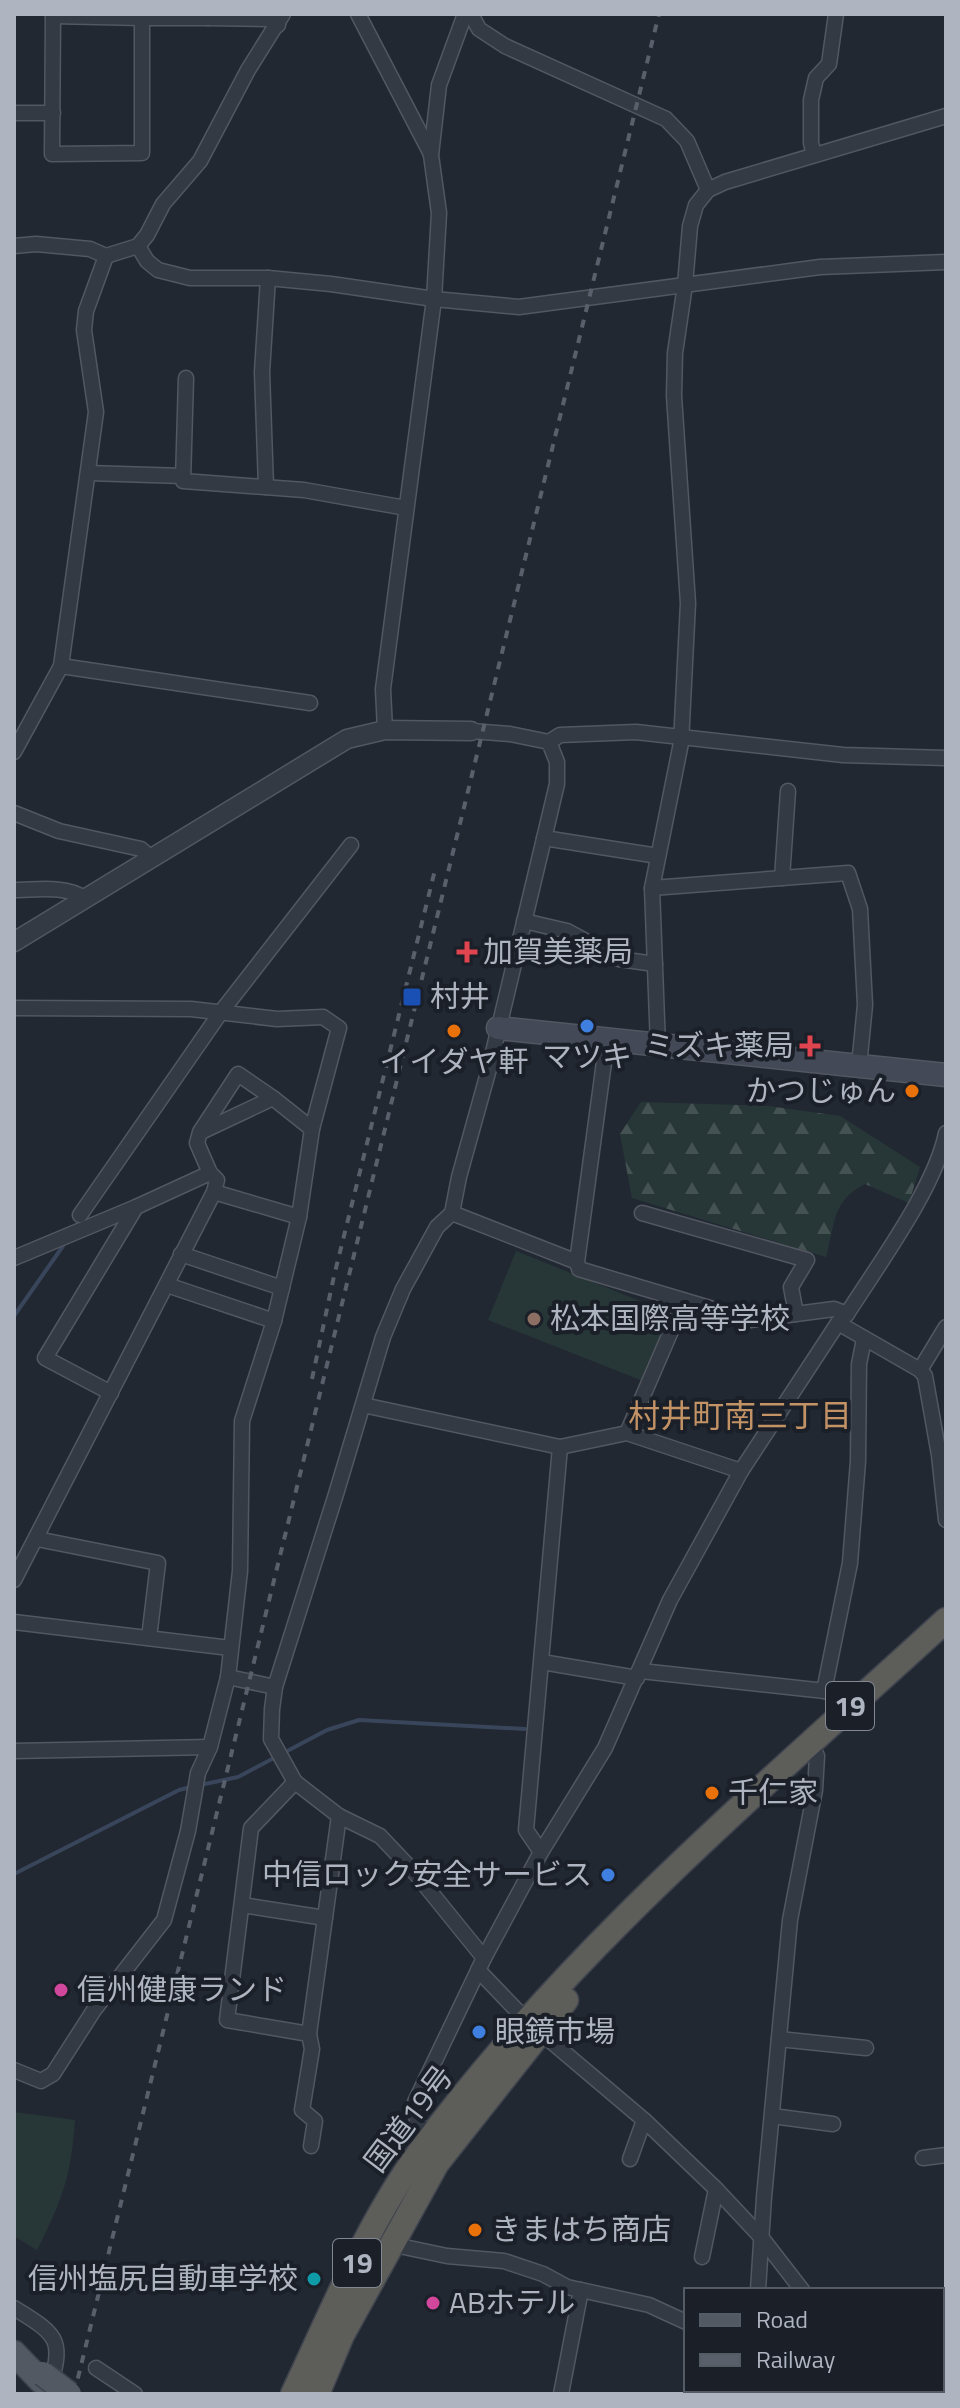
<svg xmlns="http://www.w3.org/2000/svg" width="960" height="2408" viewBox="0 0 960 2408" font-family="'Titillium Web','Noto Sans JP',sans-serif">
	<defs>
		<pattern id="forest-firs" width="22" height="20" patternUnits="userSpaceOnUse" patternTransform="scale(2)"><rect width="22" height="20" fill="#273737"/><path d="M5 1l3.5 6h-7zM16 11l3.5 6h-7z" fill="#445252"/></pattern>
	</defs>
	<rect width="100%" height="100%" fill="#212832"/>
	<g fill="#273737">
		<path d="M516 1251 670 1313 643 1381 488 1320Z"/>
		<path d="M14 2112 75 2120C71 2177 62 2200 37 2250L14 2236Z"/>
	</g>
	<path fill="url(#forest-firs)" d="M641 1102 768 1106 840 1116 920 1167 909 1203 865 1184C832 1200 835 1224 826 1257L632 1198 620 1134Z"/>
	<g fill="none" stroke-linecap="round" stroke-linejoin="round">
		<g stroke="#39455a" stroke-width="4">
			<path d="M14 1316 63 1246"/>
			<path d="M200 1785 238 1777 327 1730 359 1720 525 1729"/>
			<path d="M14 1874 179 1790 191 1787"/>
		</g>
		<g stroke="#525761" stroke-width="17">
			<g id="minor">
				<path d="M53 14 52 154 142 153V18H208L209 14"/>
				<path d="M358 14 431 154"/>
				<path d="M471 14 479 29 505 46 666 119 687 141 708 190"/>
				<path d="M53 16 142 18"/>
				<path d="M208 18 268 19 278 25"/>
				<path d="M14 113H53"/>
				<path d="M814 155 811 143V100L816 78 829 64 836 14"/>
				<path d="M14 246 36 244 90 249 106 256 138 246 147 235 163 204 200 161 248 70 283 14"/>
				<path d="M138 246 147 261 158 270 190 278H268L331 284 434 299 519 307 820 267 946 262"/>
				<path d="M186 378 183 481 304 490 406 508"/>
				<path d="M88 473 183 476"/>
				<path d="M266 487 262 372 268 278"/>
				<path d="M61 666 310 703"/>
				<path d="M385 730 383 689 434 299 439 213 431 155 439 85 465 14"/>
				<path d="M471 731 510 734 549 742 557 762V784L489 1069 459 1177 452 1213 437 1227 403 1289 383 1337 336 1494 275 1687 272 1709 271 1739 295 1782 339 1816 380 1836 416 1874 484 1958"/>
				<path d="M549 742 560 735 636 732 843 755 946 758"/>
				<path d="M14 752 61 666 96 412 84 330 86 311 106 256"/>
				<path d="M14 813 59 831 141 849 151 858"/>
				<path d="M544 838 658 856"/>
				<path d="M782 878 788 791"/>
				<path d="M652 888 848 873 860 909 865 1005 859 1066"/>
				<path d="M14 890C36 890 66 885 84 898"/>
				<path d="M524 921 567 931 619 959 655 964"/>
				<path d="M14 1008 191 1009 277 1019 323 1017 339 1028 312 1129 299 1217 274 1321 242 1421 240 1571 228 1677 210 1747 198 1773 188 1831 164 1920 94 2010 53 2074 41 2081 14 2070"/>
				<path d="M658 1046 652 888 681 743 688 603 674 396 675 353 685 285 690 226 696 205 708 190 725 182 946 116"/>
				<path d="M201 1132 273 1098"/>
				<path d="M214 1192 299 1217"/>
				<path d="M452 1213 577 1262 579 1269 750 1320 834 1309 847 1314"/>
				<path d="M642 1213 807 1260 791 1287 796 1314"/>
				<path d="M80 1215 221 1012 351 845"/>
				<path d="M181 1254 282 1288"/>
				<path d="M14 1258 136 1207 210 1173"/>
				<path d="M577 1262 607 1040"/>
				<path d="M167 1285 274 1321"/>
				<path d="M838 1323 920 1370 925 1376 939 1455 946 1520"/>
				<path d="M920 1370 946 1327"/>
				<path d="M111 1393 45 1358 136 1207"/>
				<path d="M363 1405 560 1447 627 1433 684 1301"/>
				<path d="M627 1433 741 1471"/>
				<path d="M37 1539 158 1563 149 1638"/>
				<path d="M14 1580 214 1192 217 1180 210 1173 197 1143 200 1132 238 1074 273 1098 312 1129"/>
				<path d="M14 1622 230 1648"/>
				<path d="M542 1662 637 1678"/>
				<path d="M641 1671 862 1695"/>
				<path d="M228 1677 275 1687"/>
				<path d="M824 1691 850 1563 858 1461 859 1364 864 1339"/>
				<path d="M14 1751 210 1747"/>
				<path d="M295 1782 251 1828 227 2020 309 2034"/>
				<path d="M541 1852 526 1830 560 1447"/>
				<path d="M242 1905 325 1918"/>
				<path d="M478 1970 527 2021 644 2120 716 2189 761 2237 802 2290"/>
				<path d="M779 2039 866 2048"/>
				<path d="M772 2116 833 2124"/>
				<path d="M435 2143 417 2122 415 2102 484 1958 541 1852 605 1748 670 1600 741 1471 838 1323 847 1314C878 1265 935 1188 946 1133"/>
				<path d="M311 2146 315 2121 302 2110 312 2049 309 2034 339 1816"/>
				<path d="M923 2158 946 2155"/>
				<path d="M630 2159 644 2120"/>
				<path d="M390 2244 447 2256 504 2261 543 2274 567 2287 649 2305 686 2322"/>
				<path d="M702 2257 716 2189"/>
				<path d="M758 2290 764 2197 790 1920 815 1790 817 1756 811 1744"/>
				<path d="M14 2308C62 2337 63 2341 48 2394"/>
				<path d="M96 2368 135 2394"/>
				<path d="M897 2390 910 2394"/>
				<path d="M561 2394 581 2290"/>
				<path d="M754 2394V2390"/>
			</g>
		</g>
		<g stroke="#525761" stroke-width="21">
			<path id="tertiary" d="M14 942 347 739 385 730 471 731"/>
		</g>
		<g stroke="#525761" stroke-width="25">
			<path id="secondary" d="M498 1028 946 1075"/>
		</g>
		<g stroke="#3e434d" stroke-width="27">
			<path id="primary" d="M14 2353 41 2381"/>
		</g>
		<g stroke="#3f444e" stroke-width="27">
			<g id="trunk">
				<path d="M293 2394C331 2314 367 2224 419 2153 568 1950 762 1789 946 1620"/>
				<path d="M317 2394 342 2335 437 2163 566 2000"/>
			</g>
		</g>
		<use href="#minor" stroke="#343a43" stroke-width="14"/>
		<use href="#tertiary" stroke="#343a43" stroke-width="18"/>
		<use href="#secondary" stroke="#434956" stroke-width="22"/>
		<use href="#primary" stroke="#525963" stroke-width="24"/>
		<use href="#trunk" stroke="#5d5d5a" stroke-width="24"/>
		<g stroke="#59606c" stroke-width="4" stroke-dasharray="8 8" stroke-linecap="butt">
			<path d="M312 1379 334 1276 436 866"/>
			<path d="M74 2394 659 14"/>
		</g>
		<g stroke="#3e434d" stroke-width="27" stroke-linecap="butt">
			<path id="primary-bridge" d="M43 2374 69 2394"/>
		</g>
		<use href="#primary-bridge" stroke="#525963" stroke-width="24"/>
	</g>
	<g fill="#e0444e" stroke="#1a1f28" stroke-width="3">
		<path d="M463 940h8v8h8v8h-8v8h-8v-8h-8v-8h8z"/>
		<path d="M806 1034h8v8h8v8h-8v8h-8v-8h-8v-8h8z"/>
	</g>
	<rect fill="#1a4fb4" stroke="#1a1f28" stroke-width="3" x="402" y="987" width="20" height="20" rx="4"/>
	<g fill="#3f7fe0" stroke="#1a1f28" stroke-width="3">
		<circle cx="587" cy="1026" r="8"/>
		<circle cx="608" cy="1875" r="8"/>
		<circle cx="479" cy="2032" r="8"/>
	</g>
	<g fill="#e8710a" stroke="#1a1f28" stroke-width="3">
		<circle cx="454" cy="1031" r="8"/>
		<circle cx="912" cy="1091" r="8"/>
		<circle cx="712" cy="1793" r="8"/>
		<circle cx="475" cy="2230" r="8"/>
	</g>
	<circle fill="#8d6e63" stroke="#1a1f28" stroke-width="3" cx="534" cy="1319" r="8"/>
	<g fill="#d1479c" stroke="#1a1f28" stroke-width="3">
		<circle cx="61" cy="1990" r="8"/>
		<circle cx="433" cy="2303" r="8"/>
	</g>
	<circle fill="#0f9aa8" stroke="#1a1f28" stroke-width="3" cx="314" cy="2279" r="8"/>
	<g text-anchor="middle" stroke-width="8" stroke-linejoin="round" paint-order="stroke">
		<g fill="#1a1f28" stroke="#828792" stroke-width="2">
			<rect x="826" y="1682" width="48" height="48" rx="6"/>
			<rect x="333" y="2239" width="48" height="48" rx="6"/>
		</g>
		<g font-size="28" font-weight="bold" fill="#aeb4c0">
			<text x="850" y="1716">19</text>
			<text x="357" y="2273">19</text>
		</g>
		<g font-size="30" fill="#aeb4c0" stroke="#1a1f28" text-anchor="start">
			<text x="483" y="962">加賀美薬局</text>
			<text x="430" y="1007">村井</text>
			<text x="794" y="1056" text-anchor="end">ミズキ薬局</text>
			<text x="587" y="1067" text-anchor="middle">マツキ</text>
			<text x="454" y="1072" text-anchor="middle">イイダヤ軒</text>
			<text x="896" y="1101" text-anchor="end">かつじゅん</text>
			<text x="550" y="1329">松本国際高等学校</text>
			<text x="728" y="1803">千仁家</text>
			<text x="592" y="1885" text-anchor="end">中信ロック安全サービス</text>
			<text x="77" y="2000">信州健康ランド</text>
			<text x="495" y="2042">眼鏡市場</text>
			<text x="491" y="2240">きまはち商店</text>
			<text x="298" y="2289" text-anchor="end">信州塩尻自動車学校</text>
			<text x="449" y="2313">ABホテル</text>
		</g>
		<g font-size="30" fill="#aeb4c0" stroke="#1a1f28">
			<text transform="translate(409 2119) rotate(-53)" y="10">国道19号</text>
		</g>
		<g font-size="32" fill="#c39366" stroke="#1a1f28">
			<text x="740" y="1427">村井町南三丁目</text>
		</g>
	</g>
	<rect width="960" height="2408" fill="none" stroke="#aeb4c0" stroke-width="32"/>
	<rect x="684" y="2288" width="260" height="104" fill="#1a1f28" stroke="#555b65" stroke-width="2"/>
	<rect x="700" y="2314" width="40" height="12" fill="#525963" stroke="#555b65" stroke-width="2"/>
	<text x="756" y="2328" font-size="24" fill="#aeb4c0">Road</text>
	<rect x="700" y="2354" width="40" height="12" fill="#59606c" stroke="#555b65" stroke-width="2"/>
	<text x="756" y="2368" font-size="24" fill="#aeb4c0">Railway</text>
</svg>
